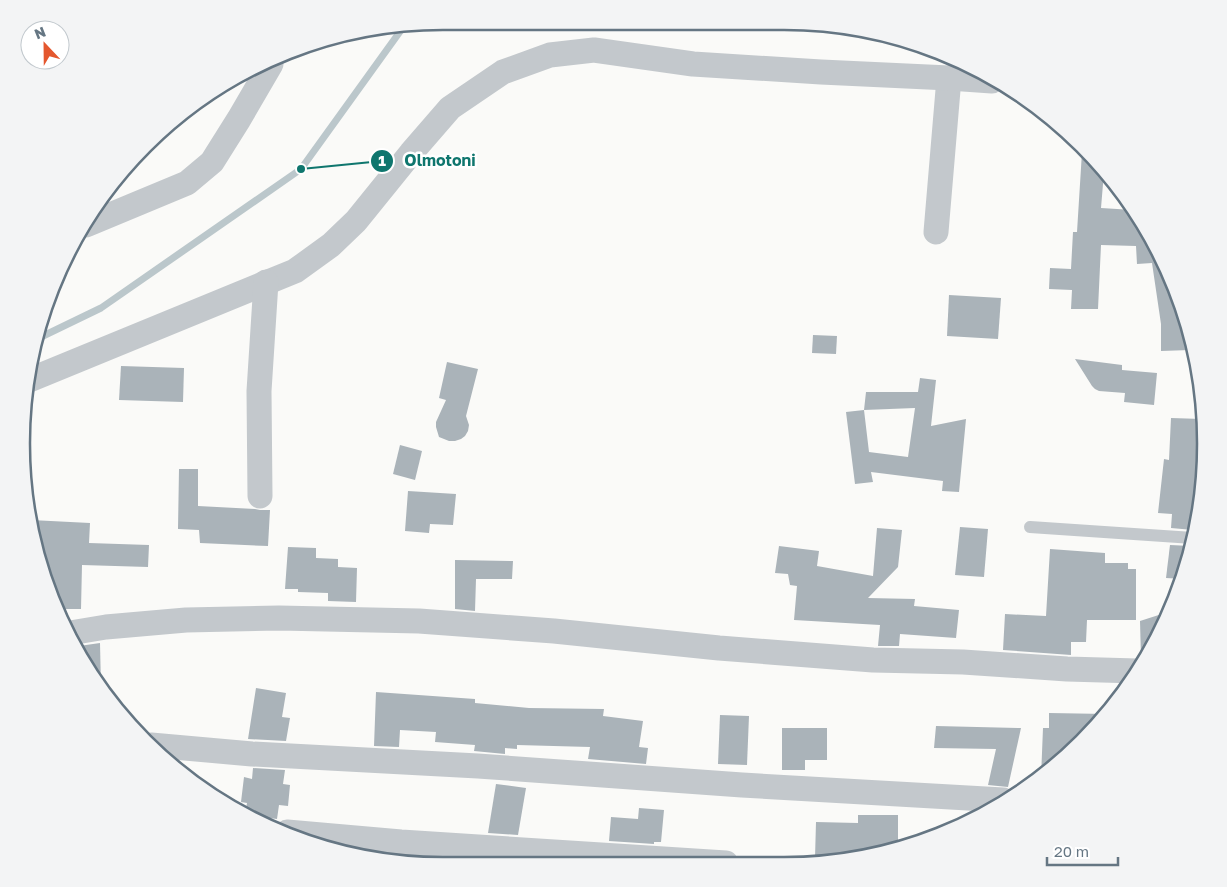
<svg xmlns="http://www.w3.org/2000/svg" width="1227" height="887" viewBox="0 0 1227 887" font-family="'Golos Text',sans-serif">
	<rect width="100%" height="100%" fill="#fafaf8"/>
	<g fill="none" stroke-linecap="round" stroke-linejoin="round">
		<path stroke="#bbc7cb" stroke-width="7" d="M41 337 101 308 301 169 404 26"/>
	</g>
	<g fill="#aab3b9" fill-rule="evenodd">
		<path d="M1082 152 1104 172 1101 208 1133 210 1162 256 1190 330V350L1161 351V324L1152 263 1137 264 1136 246 1101 245 1098 309H1071L1072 290 1049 289 1050 268 1071 269 1073 232H1077Z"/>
		<path d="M949 295 1001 298 998 339 947 336Z"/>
		<path d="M813 335 837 336 836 354 812 353Z"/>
		<path d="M1075 359 1122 365V370L1157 373 1154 405 1124 402 1125 393 1099 391 1095 389 1092 386Z"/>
		<path d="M447 362 478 369 466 416 469 425 468 431 465 436 461 439 455 441H449L439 437 436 427V422L446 400 439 398Z"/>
		<path d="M121 366 184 368 183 402 119 400Z"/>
		<path d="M920 378 936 380 931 426 966 419 959 492 942 491 943 481 871 472 873 482 855 484 846 412 864 410 866 392H918ZM915 408 908 457 869 452 864 410Z"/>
		<path d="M1171 418 1202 419 1199 463H1201L1193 530 1171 528 1172 514 1158 513 1164 459 1169 460Z"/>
		<path d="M400 445 422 451 415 480 393 474Z"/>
		<path d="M179 469H198V506L255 509 260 510H270L268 546 200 543 199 530 178 529Z"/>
		<path d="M408 491 456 494 453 525 430 524 429 533 405 531Z"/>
		<path d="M31 520 90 523 89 543 149 545 148 567 82 565 81 609H55L53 605Z"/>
		<path d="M960 527 988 529 984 577 955 575Z"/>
		<path d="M877 528 902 530 898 567 868 598 915 599 914 606 959 610 956 638 900 634 899 646H878L880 625 794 620 797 586 790 585 788 574 775 573 779 546 819 551 817 566 873 576Z"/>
		<path d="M1170 545 1191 546 1183 579 1166 578Z"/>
		<path d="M288 547 316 548V558L338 559V567L357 568 356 602 328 601V593L298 592V589H285Z"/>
		<path d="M1050 549 1105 553V563H1128V569H1136V620H1087L1086 642H1071V655L1003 650 1005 614 1046 616Z"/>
		<path d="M455 560 513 561 512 579H476L475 611 455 609Z"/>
		<path d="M1168 612 1149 654 1146 660 1141 658 1140 621Z"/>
		<path d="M100 643 101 688 79 650V646Z"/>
		<path d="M256 688 286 693 282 717 290 718 286 741 248 739Z"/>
		<path d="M376 692 475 699V703L529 708 604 709 603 716 643 721 639 747 648 748 646 764 588 759 590 747 517 745V749L505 748V754L474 751 475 745 435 742 436 732 400 730 399 747 374 746Z"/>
		<path d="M1049 713 1107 714 1101 722 1041 778 1043 728H1049Z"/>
		<path d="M720 715 749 716 747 765 718 764Z"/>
		<path d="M936 726 1021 728 1008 787 988 785 996 749 934 748Z"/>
		<path d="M782 728H827V760H805V770H782Z"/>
		<path d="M253 768 285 770 283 784 290 785 288 806 279 805 277 819 245 815 247 803 241 802 244 777 252 779Z"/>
		<path d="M496 784 526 788 518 835 488 833Z"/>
		<path d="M639 808 664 810 661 842H654V844L609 841 611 817 638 819Z"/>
		<path d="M858 815H898V846L852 859 815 858 816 822 858 823Z"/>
	</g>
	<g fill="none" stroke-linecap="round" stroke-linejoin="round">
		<path stroke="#c3c8cc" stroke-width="12" d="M1030 527 1193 538"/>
		<g stroke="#c3c8cc" stroke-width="25">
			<path d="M86 225 187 183 212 162 239 119 271 64"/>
			<path d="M936 232 949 78"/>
			<path d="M27 381 295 271 331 245 356 221 411 153 450 108 503 72 550 55 594 50 693 64 821 72 949 78 992 81"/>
			<path d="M260 496 259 391 266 282"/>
			<path d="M70 633 106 627 186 620 279 618 419 621 554 631 719 648 873 660 963 662 1067 669 1137 671"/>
			<path d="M151 745 252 754 478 766 742 785 1003 800"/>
			<path d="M287 832 401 842 726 863"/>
		</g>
	</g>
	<path d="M0 0H1227V887H0ZM443 30H784A413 413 0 0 1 1197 443V444A413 413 0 0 1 784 857H443A413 413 0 0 1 30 444V443A413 413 0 0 1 443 30Z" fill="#f3f4f5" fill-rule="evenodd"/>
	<path fill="none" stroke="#657683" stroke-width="2.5" d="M443 30H784A413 413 0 0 1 1197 443V444A413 413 0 0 1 784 857H443A413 413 0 0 1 30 444V443A413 413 0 0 1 443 30Z"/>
	<path fill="none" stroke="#0f766e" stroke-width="2" d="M301 169L382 161"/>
	<g fill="#0f766e" stroke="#fff" stroke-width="2">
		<circle cx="301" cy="169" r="5"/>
		<circle cx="382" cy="161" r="12"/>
	</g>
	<g font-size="15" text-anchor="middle" font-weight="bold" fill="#fff">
		<text x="382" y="166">1</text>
	</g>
	<g font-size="16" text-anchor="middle" font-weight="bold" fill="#0f766e" stroke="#fff" stroke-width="5" stroke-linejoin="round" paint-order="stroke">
		<text x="440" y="166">Olmotoni</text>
	</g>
	<g transform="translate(45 45) rotate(338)"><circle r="24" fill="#ffffff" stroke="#c1c8cd"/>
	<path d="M0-4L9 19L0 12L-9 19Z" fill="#e4572e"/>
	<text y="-8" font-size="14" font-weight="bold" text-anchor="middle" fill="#657683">N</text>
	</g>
	<path d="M1047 857v8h71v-8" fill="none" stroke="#657683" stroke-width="2.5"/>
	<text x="1054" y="857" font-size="15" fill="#657683" stroke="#ffffff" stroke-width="4" paint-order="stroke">20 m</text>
</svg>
